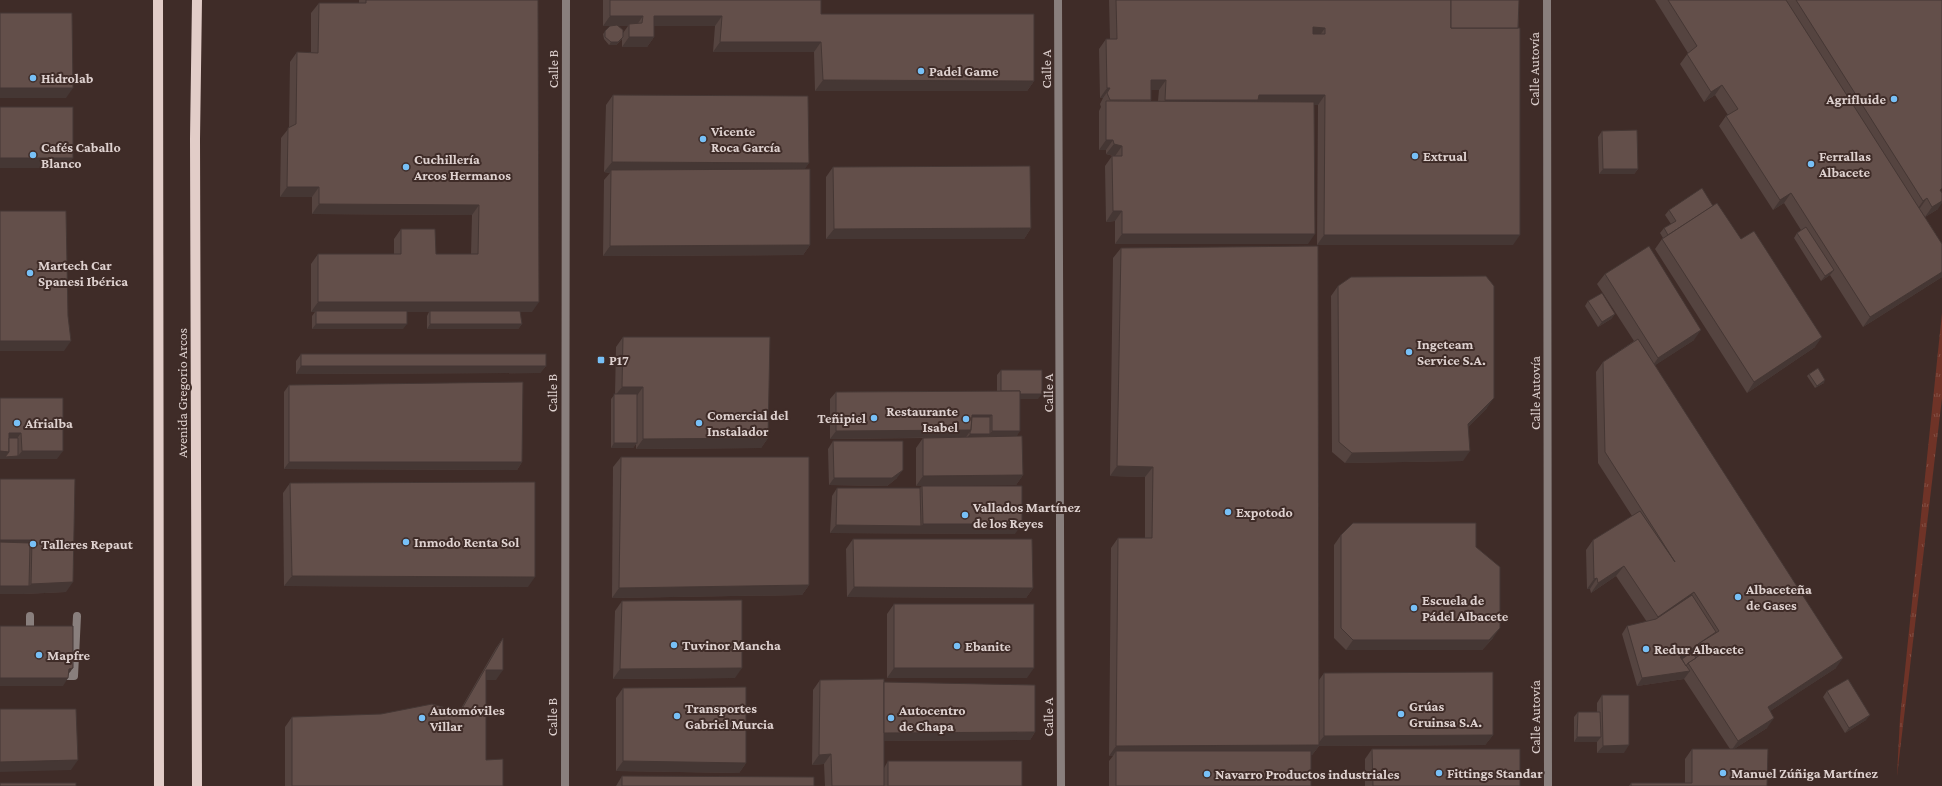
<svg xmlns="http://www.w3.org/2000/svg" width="1942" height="786" viewBox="0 0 1942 786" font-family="'Crimson Pro',serif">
	<defs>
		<pattern id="grass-tufts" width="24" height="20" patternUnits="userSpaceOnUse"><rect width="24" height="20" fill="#6f3327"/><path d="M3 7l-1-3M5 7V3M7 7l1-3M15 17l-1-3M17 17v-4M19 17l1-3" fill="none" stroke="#835045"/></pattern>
	</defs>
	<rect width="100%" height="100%" fill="#3f2c28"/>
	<path fill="url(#grass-tufts)" d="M1942 313V398L1897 776 1900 718Z"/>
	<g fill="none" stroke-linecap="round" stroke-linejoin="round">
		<g stroke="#897f7d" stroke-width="8">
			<path d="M1058 0 1061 786"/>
			<path d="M1547 0 1548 786"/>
			<path d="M30 616V634"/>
			<path d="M67 676H74L77 616"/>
			<path d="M565 786 566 0"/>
		</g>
		<g stroke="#e2cdc8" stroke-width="10">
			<path d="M158 0 159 786"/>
			<path d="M197 0 195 139 197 786"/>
		</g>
	</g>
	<g fill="#554440" fill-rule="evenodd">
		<path d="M359 0H538L532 312H520L522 324 518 329H427V316L429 312H407L403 329H312V316L315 312H311V264L318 254H394V239L401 229 436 254H471L472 215 312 214V197H280L281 138 289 128 290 62 297 52H311V13L319 3H359Z"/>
		<path d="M603 0H821V14L1034 81 1027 91H815L814 52H713L715 26H654V37L647 47H622V39L616 45H609L604 39 603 34 610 26H603ZM618 26H628L623 33Z"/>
		<path d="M1109 0H1519L1513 245H1317L1318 105H1314L1308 244H1115V221L1106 222 1105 166 1112 156H1113L1106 154V150H1099V111L1101 107 1100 104 1103 98H1100L1099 49 1106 39H1110ZM1151 90H1159L1158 101H1151Z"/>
		<path d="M1655 0H1942L1938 209 1925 217 1919 208 1942 244V277L1863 327 1830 275 1821 281 1794 238 1797 233 1801 230 1784 203 1773 210 1719 126 1726 116 1728 115 1715 95 1704 102 1680 64 1688 53Z"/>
		<path d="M613 95 809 163 804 169 810 245 803 255 603 256 604 180 610 173 604 172 606 105Z"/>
		<path d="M1602 131 1638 169 1634 174H1599L1598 137Z"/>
		<path d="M833 167 1031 228 1024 239H826V177Z"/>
		<path d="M1713 206 1815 347 1747 393 1655 249 1662 239 1663 238 1660 233 1664 228 1671 224 1665 215 1669 210Z"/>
		<path d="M1121 248 1319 680 1324 673 1493 735 1485 745 1319 746 1312 755H1311V786H1109V761L1113 756H1109L1111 548 1118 538H1145V477L1110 476 1113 258Z"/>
		<path d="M1605 274 1694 340 1655 365 1836 668 1770 711 1767 728 1734 749 1767 786H1629L1631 783H1685V759L1692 749H1730L1684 679 1637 686 1622 634 1627 626 1647 622 1616 576 1591 593 1590 589H1587L1586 550 1593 540 1632 516 1598 463 1596 372 1603 362 1634 341 1597 284Z"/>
		<path d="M1338 286 1487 408 1468 427 1463 461 1345 463 1332 452 1331 296Z"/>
		<path d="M1588 301 1615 314 1611 319 1598 327 1585 306Z"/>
		<path d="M623 337 768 438 761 448 636 449V444L633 448H611V399L615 394 616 347Z"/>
		<path d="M301 354 546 366 540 373 296 374V361Z"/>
		<path d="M1001 370 1038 399H1020L1017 436 1023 475 1016 485 916 486V448L923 438 830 439V399L836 392 997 391V375Z"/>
		<path d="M1809 374 1824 383 1815 388 1807 376Z"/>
		<path d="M289 385 522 462 517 470 284 469V392Z"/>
		<path d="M0 398 57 459H16Z"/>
		<path d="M833 441 897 478 887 486 829 485 828 449Z"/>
		<path d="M621 457 809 585 802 595 612 598 613 467Z"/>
		<path d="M0 479 66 592 23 594H0Z"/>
		<path d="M290 483 528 587 284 586 283 493Z"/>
		<path d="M922 486 1015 534 830 533 832 496 837 488H920Z"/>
		<path d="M1341 535 1476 547 1493 638 1482 650H1346L1334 638V545Z"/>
		<path d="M853 539 1033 588 1026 598 847 597 846 549Z"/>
		<path d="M622 601 735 678 613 679 615 611Z"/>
		<path d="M894 604 1027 678H887V614Z"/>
		<path d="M503 638 496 680H486V760L503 786H285V727L292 717 459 712 496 648Z"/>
		<path d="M820 680 884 682 1035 732 1030 740 884 741V768L888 761 1022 786H825L824 764 812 765 813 690Z"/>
		<path d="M623 688 746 763 739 773 616 771V698Z"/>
		<path d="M1827 691 1866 720 1845 733 1823 697Z"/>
		<path d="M1602 695 1624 753H1597V742H1574V717L1578 712H1597V703Z"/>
		<path d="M1372 749 1520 786H1365V759Z"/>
		<path d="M622 776 814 786H616Z"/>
	</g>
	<g fill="#453734">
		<path d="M610 16H643L636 26 629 24 628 26H603Z"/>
		<path d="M654 16H722L715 26H647Z"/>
		<path d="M1313 27 1325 28 1318 38H1306Z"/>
		<path d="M623 37 616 45H609L611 42Z"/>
		<path d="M629 37H654L647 47H622Z"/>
		<path d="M720 42H821L814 52H713Z"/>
		<path d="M823 80 1034 81 1027 91H815Z"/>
		<path d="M1151 80H1166L1159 90H1144Z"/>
		<path d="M1722 85 1715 95 1704 102 1711 92Z"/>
		<path d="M0 88H73L66 98H0Z"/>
		<path d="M1107 88H1110L1103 98H1100Z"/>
		<path d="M1259 95H1325L1318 105H1254L1158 110 1165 100Z"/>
		<path d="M1106 140H1113L1106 150H1099Z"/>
		<path d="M1114 144 1122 146 1115 156 1106 154Z"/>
		<path d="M0 158H73L66 168H0Z"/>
		<path d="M612 162 809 163 802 173 611 170 610 173 604 172Z"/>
		<path d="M1603 169H1638L1634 174H1599Z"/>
		<path d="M287 187H319L312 197H280Z"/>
		<path d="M1791 193 1784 203 1773 210 1780 200Z"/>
		<path d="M1927 198 1920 208 1916 211 1923 201Z"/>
		<path d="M1942 201V203L1938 209 1925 217 1932 207Z"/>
		<path d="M319 204 479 205 472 215 312 214Z"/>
		<path d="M1113 211H1122L1115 221 1106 222Z"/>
		<path d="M1031 228 1024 239H826L834 229Z"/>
		<path d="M1122 234H1315L1308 244H1115Z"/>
		<path d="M1324 235H1520L1513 245H1317Z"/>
		<path d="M810 245 803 255 603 256 610 246Z"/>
		<path d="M1834 270 1830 275 1821 281 1825 276Z"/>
		<path d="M1942 272V277L1863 327 1870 317Z"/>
		<path d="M318 302H539L532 312H430V311L429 312H316V311L315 312H311Z"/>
		<path d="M1615 314 1611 319 1598 327 1602 322Z"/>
		<path d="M316 324H407L403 329H312Z"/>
		<path d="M430 324H522L518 329H427Z"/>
		<path d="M1701 330 1694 340 1651 368 1658 358Z"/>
		<path d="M1822 337 1815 347 1747 393 1754 382Z"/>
		<path d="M0 341H71L64 351H0Z"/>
		<path d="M301 366H546L540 373 296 374Z"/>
		<path d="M1825 380 1824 383 1815 388 1817 386Z"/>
		<path d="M622 387H643L636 397H614Z"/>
		<path d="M1001 394H1042L1038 399H997Z"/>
		<path d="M1494 398 1487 408 1461 434 1468 424Z"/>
		<path d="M972 415H992L986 422 970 423Z"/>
		<path d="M971 430 966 437 830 439 836 431Z"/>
		<path d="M992 431H1020L1015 439H986Z"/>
		<path d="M9 433H21L16 440 5 441Z"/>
		<path d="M970 434H990L986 439H966Z"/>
		<path d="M768 438 761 448 636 449 643 439Z"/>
		<path d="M614 443H637L633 448H611Z"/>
		<path d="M0 451 9 452 18 456 22 451H63L57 459H0Z"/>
		<path d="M1470 451 1463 461 1345 463 1352 453Z"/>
		<path d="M289 462H522L517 470 284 469Z"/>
		<path d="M1117 466 1153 467 1145 477 1110 476Z"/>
		<path d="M903 470 897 478 887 486 829 485 834 478Z"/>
		<path d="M1023 475 1016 485 916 486 923 476Z"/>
		<path d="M923 524H1022L1015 534 830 533 836 525 921 526Z"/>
		<path d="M0 540H32L25 550H0Z"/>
		<path d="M1624 566 1616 576 1591 593 1598 583Z"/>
		<path d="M292 576 535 577 528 587 284 586Z"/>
		<path d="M1597 578 1590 589H1587L1594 579Z"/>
		<path d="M73 582 66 592 23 594H0V586H29L31 584Z"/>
		<path d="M809 585 802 595 612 598 619 588Z"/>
		<path d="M854 587 1033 588 1026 598 847 597Z"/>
		<path d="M1694 592 1687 602 1650 627 1658 617Z"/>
		<path d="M1500 628 1493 638 1482 650H1346L1353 640Z"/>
		<path d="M1696 646 1691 654 1677 663 1680 657Z"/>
		<path d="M1843 658 1836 668 1761 717 1768 707Z"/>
		<path d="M73 668 67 676 69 669Z"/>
		<path d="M742 668 735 678 613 679 620 669Z"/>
		<path d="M894 668H1034L1027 678H887Z"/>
		<path d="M486 670H503L496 680H479Z"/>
		<path d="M1690 671 1684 679 1637 686 1642 678Z"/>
		<path d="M0 678H68L63 686H0Z"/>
		<path d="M1870 715 1866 720 1845 733 1849 728Z"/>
		<path d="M1774 718 1767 728 1731 751 1738 741Z"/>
		<path d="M1035 732 1030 740 878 741 883 733Z"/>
		<path d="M1493 735 1485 745 1319 746 1312 755 1116 756V751L1113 756H1109L1116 746 1317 745 1324 736Z"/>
		<path d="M1577 737H1601L1597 742H1574Z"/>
		<path d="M1629 745 1624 753H1597L1603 746Z"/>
		<path d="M831 754 824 764 812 765 819 755Z"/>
		<path d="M78 760 71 770 0 772V762Z"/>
		<path d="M623 761 746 763 739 773 616 771Z"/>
	</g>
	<g fill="#634f4a" stroke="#453734" fill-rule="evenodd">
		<path d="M366 0H538L539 302H318V254H401V229H435L436 254H478L479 205 319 204V187H287L288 128 296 124 297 52 318 53 319 3H366Z"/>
		<path d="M610 0H821V14H1034V81L823 80 821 42H720L722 16H654V37H629V24L642 23 643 16H610Z"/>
		<path d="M1116 0H1451V28H1520V235H1324L1325 95H1259L1258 100H1165L1166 80H1151V100H1110L1107 93 1110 88H1107L1106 39H1117ZM1313 27 1325 28V34H1313Z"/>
		<path d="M1451 0H1519L1518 28H1451Z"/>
		<path d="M1668 0H1786L1942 244V272L1870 317 1791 193 1780 200 1726 116 1738 109 1722 85 1711 92 1687 54 1697 46Z"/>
		<path d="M1796 0H1942V188L1940 190 1942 193V201L1932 207 1927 198 1923 201Z"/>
		<path d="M0 13H72L73 88H0Z"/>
		<path d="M617 25 623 30V37L618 42H611L605 37V31L610 26Z"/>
		<path d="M613 95 808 96 809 163 612 162Z"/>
		<path d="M1106 101 1314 102 1315 234H1122V211H1113L1112 156H1122V146L1114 144 1113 140H1106Z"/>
		<rect x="0" y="107" width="73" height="51"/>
		<path d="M1637 130 1638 169H1603L1602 131Z"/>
		<path d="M1030 166 1031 228 834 229 833 167Z"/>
		<path d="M810 169V245L610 246 611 170Z"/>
		<path d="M1702 188 1713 206 1668 235 1664 228 1676 221 1669 210Z"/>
		<path d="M1717 203 1741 239 1754 231 1822 337 1754 382 1662 239Z"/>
		<path d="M0 211H66L68 316 71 341H0Z"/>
		<path d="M1806 227 1834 270 1825 276 1797 233Z"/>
		<path d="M1318 246 1319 745 1116 746 1118 538H1152L1153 467 1117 466 1121 248Z"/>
		<path d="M1649 246 1701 330 1658 358 1605 274Z"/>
		<path d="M1486 276 1494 286V398L1468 424 1470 451 1352 453 1339 442 1338 286 1351 277Z"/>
		<path d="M1602 293 1615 314 1602 322 1588 301Z"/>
		<rect x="316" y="311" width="91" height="13"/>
		<path d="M430 311H520L522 324H430Z"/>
		<path d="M623 337H770L768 438 643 439V387H622Z"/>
		<path d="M1638 339 1843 658 1768 707 1774 718 1738 741 1688 663 1703 653 1698 644 1719 631 1694 592 1658 617 1624 566 1598 583 1597 578 1594 579 1593 540 1640 511 1675 562 1605 452 1603 362Z"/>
		<rect x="301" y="354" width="245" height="12"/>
		<path d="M1818 368 1825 380 1817 386 1809 374Z"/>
		<path d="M1001 370H1042V394H1020V391H1001Z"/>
		<path d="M523 382 522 462H289V385Z"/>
		<path d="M1020 391V431H992V415H972L971 430 836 431V392Z"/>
		<rect x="614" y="394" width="23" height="49"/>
		<path d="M0 398H63V451H22L21 433H9V452L0 451Z"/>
		<path d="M972 417H990V434H970V432L971 430Z"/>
		<path d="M1022 436 1023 475 923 476V438Z"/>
		<path d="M9 438H18V456L5 457 9 452Z"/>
		<path d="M833 441H903V470L892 478H834Z"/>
		<path d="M621 457H809V585L619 588Z"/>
		<path d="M0 479H75L73 582 31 584 32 540H0Z"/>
		<path d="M535 482V577L292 576 290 483Z"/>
		<path d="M922 486H1022V524H923Z"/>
		<path d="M837 488H920L921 526 836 525Z"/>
		<path d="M1353 523H1476V547L1500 567V628L1489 640H1353L1341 628V535Z"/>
		<path d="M853 539H1032L1033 588 854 587Z"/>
		<path d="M0 542 30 543 29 586H0Z"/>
		<path d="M1692 595 1716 632 1698 644 1696 646 1680 657 1690 671 1642 678 1627 626 1656 619Z"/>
		<path d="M742 600V668L620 669 622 601Z"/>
		<rect x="894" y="604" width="140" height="64"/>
		<path d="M0 626H73V668L69 669 68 678H0Z"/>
		<path d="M503 638V670H486V760L503 759V786H292V717L381 714 432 704 460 712Z"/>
		<path d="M1692 652 1696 658 1688 663 1686 666 1682 659Z"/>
		<path d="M1493 672V735L1324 736V673Z"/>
		<path d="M884 679V786H832L831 754 819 755 820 680Z"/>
		<path d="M1848 679 1870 715 1849 728 1827 691Z"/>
		<path d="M884 682 1035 685V732L884 733Z"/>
		<path d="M746 687V763L623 761V688Z"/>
		<path d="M1602 695H1629V745L1603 746Z"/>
		<path d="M0 709H76L78 760 0 762Z"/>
		<path d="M1578 712H1600L1601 737H1577Z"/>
		<path d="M1372 749H1520V786H1373Z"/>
		<path d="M1692 749H1768L1767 786H1631V783H1692Z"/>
		<rect x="1116" y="751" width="195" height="35"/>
		<rect x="888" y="761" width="134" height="25"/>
		<path d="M622 776 814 777V786H622Z"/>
		<rect x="0" y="783" width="76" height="3"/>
	</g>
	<g fill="#77c0f7" stroke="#3f2c28" stroke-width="1.5">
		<circle cx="921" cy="71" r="4"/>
		<circle cx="33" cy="78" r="4"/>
		<circle cx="1894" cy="99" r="4"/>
		<circle cx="703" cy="139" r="4"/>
		<circle cx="33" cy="155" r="4"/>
		<circle cx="1415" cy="156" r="4"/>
		<circle cx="1811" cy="164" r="4"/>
		<circle cx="406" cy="167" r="4"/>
		<circle cx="30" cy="273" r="4"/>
		<circle cx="1409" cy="352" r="4"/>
		<rect x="597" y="356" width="8" height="8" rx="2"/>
		<circle cx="874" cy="418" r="4"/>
		<circle cx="966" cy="419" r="4"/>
		<circle cx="17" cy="423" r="4"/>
		<circle cx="699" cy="423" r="4"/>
		<circle cx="1228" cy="512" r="4"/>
		<circle cx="965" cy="515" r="4"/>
		<circle cx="406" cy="542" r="4"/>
		<circle cx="33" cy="544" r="4"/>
		<circle cx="1738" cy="597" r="4"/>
		<circle cx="1414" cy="608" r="4"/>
		<circle cx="674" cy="645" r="4"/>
		<circle cx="957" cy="646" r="4"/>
		<circle cx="1646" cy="649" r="4"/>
		<circle cx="39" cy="655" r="4"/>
		<circle cx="1401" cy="714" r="4"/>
		<circle cx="677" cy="716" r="4"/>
		<circle cx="422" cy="718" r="4"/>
		<circle cx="891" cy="718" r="4"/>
		<circle cx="1439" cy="773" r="4"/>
		<circle cx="1723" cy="773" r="4"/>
		<circle cx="1207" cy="774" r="4"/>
	</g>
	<g text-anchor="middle" stroke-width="4" stroke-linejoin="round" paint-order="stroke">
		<g font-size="14" fill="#dfd2d0" stroke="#3f2c28">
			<text transform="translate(553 69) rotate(-90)" y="5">Calle B</text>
			<text transform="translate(1046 69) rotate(-90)" y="5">Calle A</text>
			<text transform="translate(1534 69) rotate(-90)" y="5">Calle Autovía</text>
			<text transform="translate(182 393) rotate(-90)" y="5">Avenida Gregorio Arcos</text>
			<text transform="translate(552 393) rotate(-90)" y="5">Calle B</text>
			<text transform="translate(1048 393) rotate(-90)" y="5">Calle A</text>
			<text transform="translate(1535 393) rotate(-90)" y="5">Calle Autovía</text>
			<text transform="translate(552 717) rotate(-90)" y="5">Calle B</text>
			<text transform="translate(1048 717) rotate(-90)" y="5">Calle A</text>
			<text transform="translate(1535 717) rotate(-90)" y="5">Calle Autovía</text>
		</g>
		<g font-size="14" font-weight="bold" fill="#dfd2d0" stroke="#3f2c28" text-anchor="start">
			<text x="929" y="76">Padel Game</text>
			<text x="41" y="83">Hidrolab</text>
			<text x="1886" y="104" text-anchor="end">Agrifluide</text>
			<text x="711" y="136">Vicente<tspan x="711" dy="16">Roca García</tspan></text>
			<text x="41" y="152">Cafés Caballo<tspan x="41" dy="16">Blanco</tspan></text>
			<text x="1423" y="161">Extrual</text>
			<text x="1819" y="161">Ferrallas<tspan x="1819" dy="16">Albacete</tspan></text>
			<text x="414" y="164">Cuchillería<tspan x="414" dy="16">Arcos Hermanos</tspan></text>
			<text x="38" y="270">Martech Car<tspan x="38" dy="16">Spanesi Ibérica</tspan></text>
			<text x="1417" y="349">Ingeteam<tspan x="1417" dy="16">Service S.A.</tspan></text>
			<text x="609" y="365">P17</text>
			<text x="958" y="416" text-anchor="end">Restaurante<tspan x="958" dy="16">Isabel</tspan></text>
			<text x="707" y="420">Comercial del<tspan x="707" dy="16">Instalador</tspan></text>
			<text x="866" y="423" text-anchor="end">Teñipiel</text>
			<text x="25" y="428">Afrialba</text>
			<text x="973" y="512">Vallados Martínez<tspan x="973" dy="16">de los Reyes</tspan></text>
			<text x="1236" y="517">Expotodo</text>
			<text x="414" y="547">Inmodo Renta Sol</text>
			<text x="41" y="549">Talleres Repaut</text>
			<text x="1746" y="594">Albaceteña<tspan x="1746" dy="16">de Gases</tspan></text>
			<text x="1422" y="605">Escuela de<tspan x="1422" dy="16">Pádel Albacete</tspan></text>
			<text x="682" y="650">Tuvinor Mancha</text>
			<text x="965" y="651">Ebanite</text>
			<text x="1654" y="654">Redur Albacete</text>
			<text x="47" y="660">Mapfre</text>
			<text x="1409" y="711">Grúas<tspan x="1409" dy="16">Gruinsa S.A.</tspan></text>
			<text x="685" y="713">Transportes<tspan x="685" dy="16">Gabriel Murcia</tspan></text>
			<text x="430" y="715">Automóviles<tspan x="430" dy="16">Villar</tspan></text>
			<text x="899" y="715">Autocentro<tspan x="899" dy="16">de Chapa</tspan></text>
			<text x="1447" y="778">Fittings Standar</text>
			<text x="1731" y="778">Manuel Zúñiga Martínez</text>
			<text x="1215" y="779">Navarro Productos industriales</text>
		</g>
	</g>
</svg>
